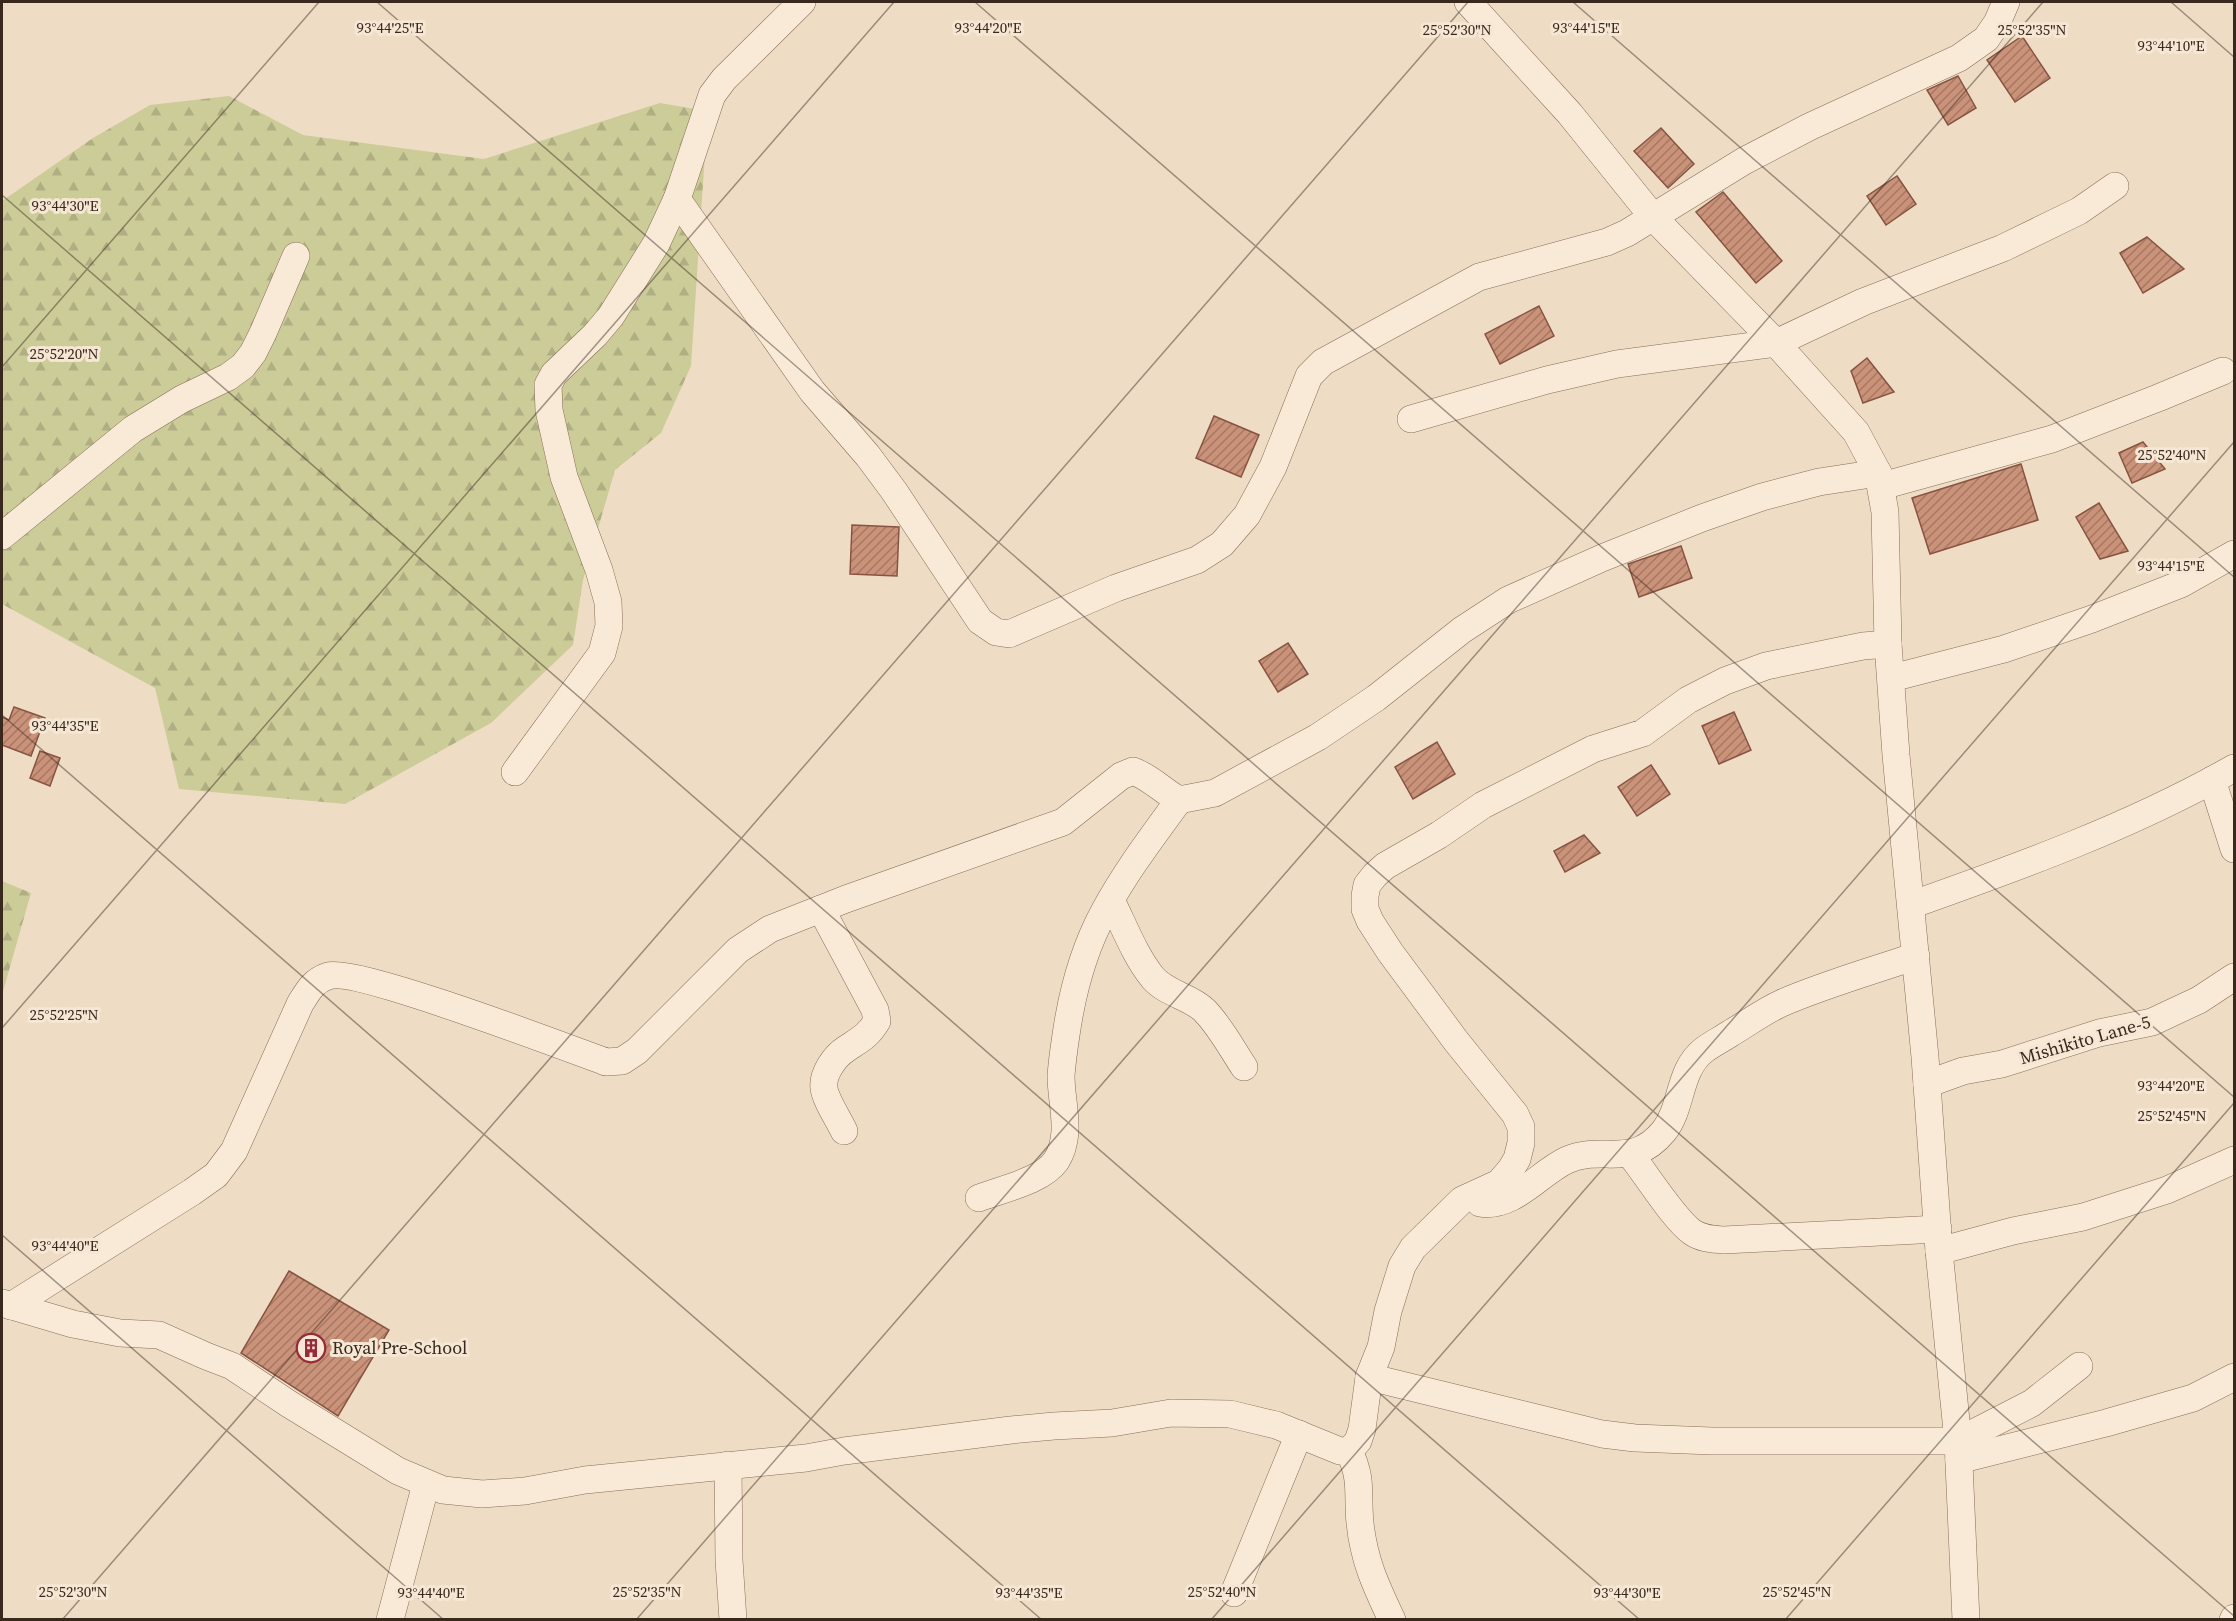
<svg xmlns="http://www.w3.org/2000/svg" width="2236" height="1621" viewBox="0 0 2236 1621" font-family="'Source Serif 4',serif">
	<defs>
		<pattern id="forest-firs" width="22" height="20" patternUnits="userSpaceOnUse" patternTransform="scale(1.5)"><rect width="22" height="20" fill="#cccc98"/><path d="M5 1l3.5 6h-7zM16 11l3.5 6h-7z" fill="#b0af83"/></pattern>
		<pattern id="building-hatch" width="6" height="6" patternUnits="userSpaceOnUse" patternTransform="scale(1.5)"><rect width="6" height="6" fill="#cb927a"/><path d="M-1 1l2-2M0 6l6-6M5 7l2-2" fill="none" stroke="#a67763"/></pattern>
	</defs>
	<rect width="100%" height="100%" fill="#eedcc4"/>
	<g fill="url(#forest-firs)">
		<path d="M229 96 303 135 484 159 660 103 695 109 706 138 691 366 661 433 615 470 583 580 573 645 491 723 345 804 179 789 155 688 2 604V201L93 138 150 105Z"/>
		<path d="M2 881 31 893 2 995Z"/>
	</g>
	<g fill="url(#building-hatch)" stroke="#875441" stroke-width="1.5">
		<path d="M2022 36 2050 78 2015 102 1987 60Z"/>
		<path d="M1958 76 1976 108 1948 125 1927 90Z"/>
		<path d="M1661 128 1694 164 1668 188 1634 151Z"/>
		<path d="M1897 176 1916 204 1886 225 1867 196Z"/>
		<path d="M1723 192 1782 261 1756 283 1696 212Z"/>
		<path d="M2147 237 2184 269 2143 293 2120 253Z"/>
		<path d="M1539 306 1554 336 1500 364 1485 334Z"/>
		<path d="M1867 358 1894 392 1863 403 1851 371Z"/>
		<path d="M1214 416 1259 435 1241 477 1196 458Z"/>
		<path d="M2143 442 2165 469 2132 483 2119 453Z"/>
		<path d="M2021 464 2038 520 1930 554 1912 498Z"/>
		<path d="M2099 503 2128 551 2100 559 2076 517Z"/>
		<path d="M852 525 899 527 897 576 850 574Z"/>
		<path d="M1681 546 1692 578 1639 597 1628 564Z"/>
		<path d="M1288 643 1308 674 1278 692 1259 661Z"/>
		<path d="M14 707 45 718 31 756 2 745V717L9 720Z"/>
		<path d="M1734 712 1751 750 1719 764 1702 726Z"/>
		<path d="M1437 742 1455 774 1413 799 1395 767Z"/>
		<path d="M40 751 60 758 50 786 30 778Z"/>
		<path d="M1651 765 1670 794 1637 816 1618 787Z"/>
		<path d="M1584 835 1600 853 1565 872 1554 851Z"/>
		<path d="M289 1271 389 1330 338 1416 241 1353Z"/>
	</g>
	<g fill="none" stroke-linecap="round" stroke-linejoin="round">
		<g stroke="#886d5a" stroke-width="28">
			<g id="minor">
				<path d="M1468 2 1570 114 1653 217 1776 343 1856 432 1878 473 1885 512 1888 644 1896 755 1925 1057 1939 1251 1958 1441 1966 1620"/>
				<path d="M677 199 812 391 868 456 894 491 980 621 996 632 1009 634 1116 588 1197 560 1222 544 1247 515 1273 467 1309 376 1323 362 1479 277 1607 242 1627 233 1744 161 1809 127 1959 58 1986 39 1997 23 2006 2"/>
				<path d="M1411 419 1547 380 1617 364 1776 343 1863 302 2003 248 2079 211 2115 186"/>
				<path d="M1882 486 2052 439 2158 398 2223 371"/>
				<path d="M2 536 133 429 182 399 228 377 243 366 253 353 263 333 296 256"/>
				<path d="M1892 678 2004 649 2092 619 2181 584 2234 554"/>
				<path d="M515 772 602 653 609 626 608 602 599 570 564 477 549 410 548 385 554 374 595 335 611 316 656 244 677 199 712 95 724 79 802 2"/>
				<path d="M2212 780 2234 849"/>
				<path d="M1111 900C1124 926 1135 956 1153 978 1167 994 1189 996 1204 1010 1220 1026 1232 1049 1244 1067"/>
				<path d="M1911 905C2021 866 2132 826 2234 768"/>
				<path d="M821 909 875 1010 877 1021C868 1036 861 1039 846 1049 835 1056 822 1074 824 1088 825 1099 839 1120 844 1131"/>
				<path d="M1927 1084 1963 1071 2002 1064 2099 1033 2152 1022 2199 1000 2234 977"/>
				<path d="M1630 1154C1646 1174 1673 1218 1692 1232 1702 1239 1713 1239 1724 1240L1938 1229"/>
				<path d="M979 1198C1002 1189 1042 1181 1056 1161 1073 1135 1061 1104 1061 1076 1062 1063 1064 1048 1066 1035 1072 993 1084 948 1105 910 1126 871 1153 836 1179 800"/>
				<path d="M1480 1203C1513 1209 1539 1173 1567 1160 1603 1144 1632 1170 1664 1131 1683 1107 1678 1070 1704 1050 1712 1044 1722 1039 1731 1033 1748 1023 1764 1011 1782 1003 1823 985 1872 971 1916 956"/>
				<path d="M1939 1251 2013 1231 2083 1217 2167 1190 2234 1160"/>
				<path d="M2 1303 73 1324 120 1333 159 1335 206 1356 232 1366 289 1404 398 1471 443 1490 482 1494 525 1491 585 1480 806 1458 844 1451 1011 1430 1054 1426 1112 1423 1171 1413 1230 1414 1276 1425 1340 1451H1349L1358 1441 1362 1429 1369 1377 1381 1347 1388 1311 1402 1266 1413 1248 1462 1200 1499 1183 1511 1169 1517 1159 1521 1143V1127L1515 1114 1456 1041 1390 952 1370 921 1365 909V896L1367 885 1375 875 1385 866 1439 835 1483 805 1593 749 1643 733 1688 700 1725 681 1766 666 1863 646 1888 644"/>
				<path d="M11 1306 192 1192 216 1175 234 1151 300 1004C308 991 313 981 328 976 355 967 565 1047 606 1062L622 1061 637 1051 738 950 770 929 846 899 1063 822 1121 776 1133 771C1150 777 1163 791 1179 800L1215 793 1318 737 1376 698 1462 630 1508 600 1602 558 1702 518 1762 497 1819 482 1878 473"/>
				<path d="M1369 1377 1602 1434 1635 1438 1712 1441H1958L2032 1403 2079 1366"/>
				<path d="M1349 1451C1363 1480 1357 1494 1360 1523 1364 1561 1376 1586 1392 1620"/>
				<path d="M1959 1460 2106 1423 2193 1398 2234 1377"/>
				<path d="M728 1465 729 1560 733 1620"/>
				<path d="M1234 1593 1299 1434"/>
				<path d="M390 1620 426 1484"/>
				<path d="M2233 1620 2234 1618"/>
			</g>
		</g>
		<use href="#minor" stroke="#f8ead7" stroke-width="27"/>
	</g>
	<path fill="none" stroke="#38281e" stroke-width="1.5" stroke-opacity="0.45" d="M377 2 2234 1616M975 2 2234 1097M1573 2 2234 577M2171 2 2234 57M2 195 1640 1620M2 367 319 2M2 715 1042 1620M2 1028 894 2M2 1235 444 1620M62 1620 1468 2M636 1620 2043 2M1211 1620 2234 442M1785 1620 2234 1103"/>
	<defs>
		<g id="building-ring" transform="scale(1.5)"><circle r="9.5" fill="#f5e7d3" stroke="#962b39" stroke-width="1.5"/><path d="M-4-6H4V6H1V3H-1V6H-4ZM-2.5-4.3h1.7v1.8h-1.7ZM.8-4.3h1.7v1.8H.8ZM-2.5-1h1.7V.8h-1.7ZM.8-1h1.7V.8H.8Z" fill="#962b39"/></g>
	</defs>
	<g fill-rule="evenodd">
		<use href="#building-ring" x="311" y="1348"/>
	</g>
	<g text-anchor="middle" stroke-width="6" stroke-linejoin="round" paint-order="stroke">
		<g font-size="18" fill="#38281e" stroke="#f5e7d3">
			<text transform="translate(2085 1040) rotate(-16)" y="6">Mishikito Lane-5</text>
		</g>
		<g font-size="18" fill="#38281e" stroke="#f5e7d3" text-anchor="start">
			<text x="332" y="1354">Royal Pre-School</text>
		</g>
	</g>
	<g font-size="15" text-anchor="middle" fill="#38281e" stroke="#f5e7d3" stroke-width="6" stroke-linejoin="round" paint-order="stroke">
		<text x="390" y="33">93°44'25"E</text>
		<text x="988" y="33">93°44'20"E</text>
		<text x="1586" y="33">93°44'15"E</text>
		<text x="1457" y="35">25°52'30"N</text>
		<text x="2032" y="35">25°52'35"N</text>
		<text x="2171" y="51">93°44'10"E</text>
		<text x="65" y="211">93°44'30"E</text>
		<text x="64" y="359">25°52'20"N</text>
		<text x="2172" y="460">25°52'40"N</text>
		<text x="2171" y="571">93°44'15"E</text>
		<text x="65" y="731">93°44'35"E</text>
		<text x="64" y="1020">25°52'25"N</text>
		<text x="2171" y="1091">93°44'20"E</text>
		<text x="2172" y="1121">25°52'45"N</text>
		<text x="65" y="1251">93°44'40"E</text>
		<text x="73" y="1597">25°52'30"N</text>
		<text x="647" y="1597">25°52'35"N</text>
		<text x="1222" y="1597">25°52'40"N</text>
		<text x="1797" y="1597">25°52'45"N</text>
		<text x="431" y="1598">93°44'40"E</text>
		<text x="1029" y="1598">93°44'35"E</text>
		<text x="1627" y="1598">93°44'30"E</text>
	</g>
	<rect width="2236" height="1621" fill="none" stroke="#38281e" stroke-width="6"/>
</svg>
